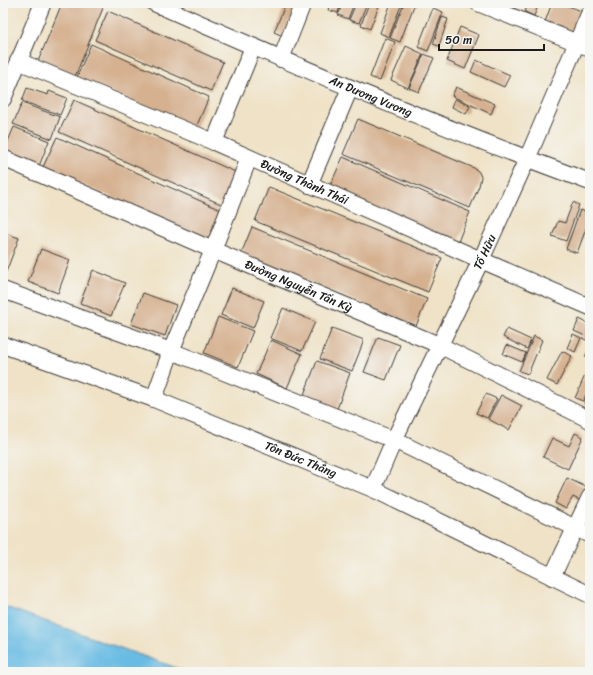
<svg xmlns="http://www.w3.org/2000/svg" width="593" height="675" viewBox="0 0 593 675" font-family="Sriracha,sans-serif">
	<rect width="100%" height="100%" fill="#f6f6f2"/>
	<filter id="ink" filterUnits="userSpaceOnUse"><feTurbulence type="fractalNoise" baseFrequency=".025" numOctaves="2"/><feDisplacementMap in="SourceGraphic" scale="8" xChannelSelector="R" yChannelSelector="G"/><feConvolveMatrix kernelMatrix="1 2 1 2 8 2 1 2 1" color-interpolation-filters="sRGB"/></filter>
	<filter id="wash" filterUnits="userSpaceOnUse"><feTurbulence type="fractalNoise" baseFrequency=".012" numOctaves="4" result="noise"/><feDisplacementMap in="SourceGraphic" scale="16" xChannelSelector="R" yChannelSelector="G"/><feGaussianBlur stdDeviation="0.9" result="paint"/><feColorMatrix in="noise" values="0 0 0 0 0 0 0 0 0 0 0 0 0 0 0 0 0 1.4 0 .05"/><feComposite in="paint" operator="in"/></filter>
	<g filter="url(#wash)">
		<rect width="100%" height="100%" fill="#efe2c6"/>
		<path fill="#67bbe3" stroke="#426c80" d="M3 606 188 672H3Z"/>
		<g id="blocks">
			<g fill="#d5b190">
				<path d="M62 3H90L103 8 74 79 37 64Z"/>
				<path d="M286 3H298L283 36 274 32Z"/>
				<path d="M330 3H341L338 13 328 10Z"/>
				<path d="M343 3H354L348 19 338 15Z"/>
				<path d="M356 3H367L359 23 349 20Z"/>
				<path d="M369 3H380L370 29 361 25Z"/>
				<path d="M391 3H402L389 37 380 33Z"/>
				<path d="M404 3H415L400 42 390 38Z"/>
				<path d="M528 3H539L534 16 525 12Z"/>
				<path d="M552 3H561L586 13 577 34 545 22Z"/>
				<path d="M433 8 443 12 428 51 418 47Z"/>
				<path d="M108 11 223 62 211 91 95 40Z"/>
				<path d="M442 17 448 19 439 46 433 44Z"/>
				<path d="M460 27 479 35 465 69 447 61Z"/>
				<path d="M385 38 395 42 380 81 370 77Z"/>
				<path d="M91 44 209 97 195 130 77 77Z"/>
				<path d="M406 46 423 54 408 88 391 80Z"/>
				<path d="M424 54 434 58 419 92 409 88Z"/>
				<path d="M476 60 510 75 504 87 471 72Z"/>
				<path d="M456 87 495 104 491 114 452 96Z"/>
				<path d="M27 88 48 95 49 91 67 98 60 115 22 101Z"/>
				<path d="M455 99 470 106 466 114 452 107Z"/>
				<path d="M74 100 240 174 225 206 59 132Z"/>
				<path d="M22 103 60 117 52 139 13 124Z"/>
				<path d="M358 119 474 168 479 172 481 177 479 186 470 208 343 154Z"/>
				<path d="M14 127 49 141 39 166 4 151Z"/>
				<path d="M57 137 223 211 210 241 43 167Z"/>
				<path d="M343 157 470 212 457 244 329 188Z"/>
				<path d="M269 187 442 258 428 292 255 221Z"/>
				<path d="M573 202 579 205 566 241 552 236 558 221 565 223Z"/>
				<path d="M580 210 590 214V218L577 253 566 249Z"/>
				<path d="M252 227 427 299 416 326 241 254Z"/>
				<path d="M3 232 19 238 6 272 3 271Z"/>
				<path d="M41 249 70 260 58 293 28 282Z"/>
				<path d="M93 270 125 283 111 316 80 303Z"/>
				<path d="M232 288 264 301 253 328 221 315Z"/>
				<path d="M143 293 176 305 165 336 131 324Z"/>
				<path d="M283 308 315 322 302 351 270 338Z"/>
				<path d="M218 317 253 331 238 367 204 353Z"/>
				<path d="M579 319 590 324V335L588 341 582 338 583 335 574 331Z"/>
				<path d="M332 328 364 340 352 371 320 359Z"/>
				<path d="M507 329 531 340 527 349 503 337Z"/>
				<path d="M573 334 581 338 575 352 567 348Z"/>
				<path d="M534 336 542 340 528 374 519 371Z"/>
				<path d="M378 337 400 345 386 380 364 372Z"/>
				<path d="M271 340 302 354 287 388 256 374Z"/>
				<path d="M507 345 526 353 522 362 503 354Z"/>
				<path d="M590 346V359L585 357Z"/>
				<path d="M562 351 572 356 557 385 547 380Z"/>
				<path d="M317 361 350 373 337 409 303 397Z"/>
				<path d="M590 364V385L583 401 575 398Z"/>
				<path d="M590 390V406L584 403Z"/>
				<path d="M486 394 497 399 487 418 476 413Z"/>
				<path d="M501 395 522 406 509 430 488 419Z"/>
				<path d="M575 433 583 437 568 469 543 457 552 438 569 446Z"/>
				<path d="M567 478 590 489 583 502 573 497 566 509 555 503Z"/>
			</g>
		</g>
	</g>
	<g filter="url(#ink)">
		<use href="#blocks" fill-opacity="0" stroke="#3c3a36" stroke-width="1"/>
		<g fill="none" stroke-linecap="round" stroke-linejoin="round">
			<g stroke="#3c3a36" stroke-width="18">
				<g id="street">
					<path id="s1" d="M154 3C298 67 442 128 590 182"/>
					<path d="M478 3 590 48"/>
					<path d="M281 59 303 3"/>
					<path id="s2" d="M18 61 214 142 481 260 590 307"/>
					<path d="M3 99 43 3"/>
					<path d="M214 142 253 47"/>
					<path id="s3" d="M3 158 213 250 439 345 590 420"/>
					<path d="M309 185 350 88"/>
					<path d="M3 290 171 351 394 440 590 535"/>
					<path id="s4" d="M3 345 154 399 373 489 590 595"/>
					<path d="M154 399 171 351 213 250 249 158"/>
					<path id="s5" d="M373 489 394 440 481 260 527 159 590 12"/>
					<path d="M552 577 590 497"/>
				</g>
			</g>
			<use href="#street" stroke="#fff" stroke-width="16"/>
		</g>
	</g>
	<g text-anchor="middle" stroke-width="3" stroke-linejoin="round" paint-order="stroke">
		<g font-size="12" fill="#1c1c1c" stroke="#f6f6f2">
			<text dy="4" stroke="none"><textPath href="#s1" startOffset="236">An Dương Vương</textPath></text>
			<text dy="4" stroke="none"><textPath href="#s2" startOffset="311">Đường Thành Thái</textPath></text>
			<text dy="4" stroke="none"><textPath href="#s5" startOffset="262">Tố Hữu</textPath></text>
			<text dy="4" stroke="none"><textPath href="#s3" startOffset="322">Đường Nguyễn Tấn Kỳ</textPath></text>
			<text dy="4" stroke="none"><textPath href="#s4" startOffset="319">Tôn Đức Thắng</textPath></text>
		</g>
	</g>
	<rect width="593" height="675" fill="none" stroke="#f6f6f2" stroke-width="16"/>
	<path d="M439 44v6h105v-6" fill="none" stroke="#1c1c1c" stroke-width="2"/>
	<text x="445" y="44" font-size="12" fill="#1c1c1c" stroke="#f6f6f2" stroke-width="3" paint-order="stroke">50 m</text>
</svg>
